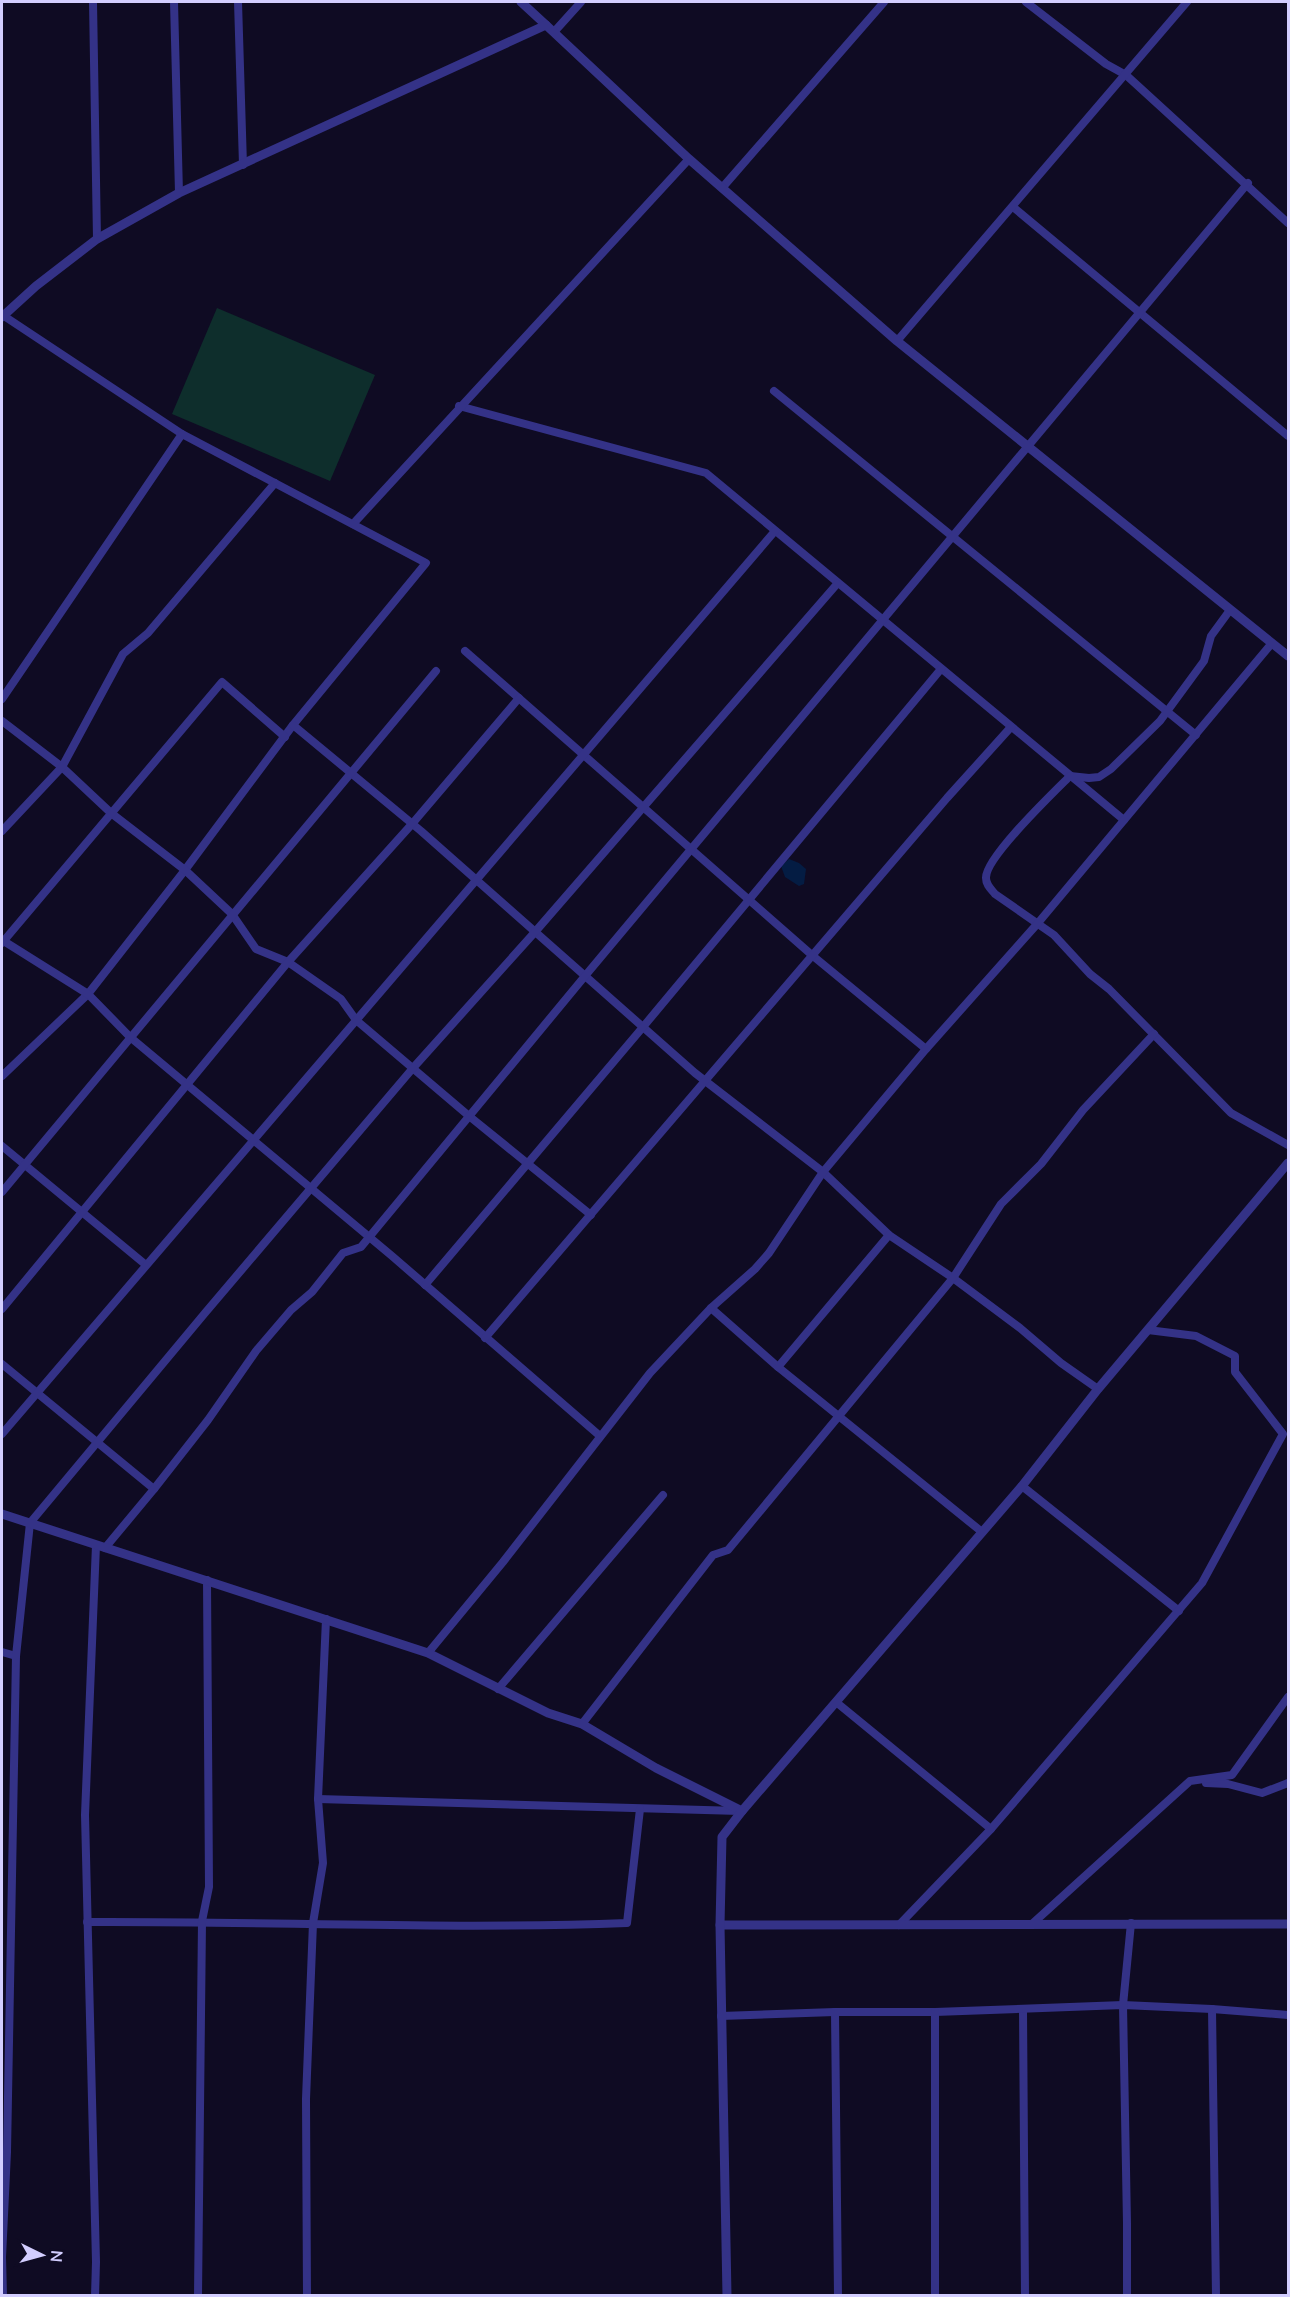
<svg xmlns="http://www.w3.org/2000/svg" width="1290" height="2297" viewBox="0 0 1290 2297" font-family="Mulish,sans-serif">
	<rect width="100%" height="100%" fill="#0f0b23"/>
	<path fill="#0e2e2c" d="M217 308 375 375 330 481 172 414Z"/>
	<path fill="#041c43" d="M789 859 799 863 806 869 804 884 799 886 785 877 781 866Z"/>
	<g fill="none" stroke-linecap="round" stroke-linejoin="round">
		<g stroke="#343287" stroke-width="8">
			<path d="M93 2 97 239"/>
			<path d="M174 2 179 193"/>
			<path d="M238 2 243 165"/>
			<path d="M1026 2 1106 64 1126 75 1288 223"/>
			<path d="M554 32 581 2"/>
			<path d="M722 188 884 2"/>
			<path d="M1013 207 1288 436"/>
			<path d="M4 316 182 434"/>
			<path d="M897 341 1187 2"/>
			<path d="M774 391 1196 735"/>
			<path d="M459 406 706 473 1124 820"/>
			<path d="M353 524 689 159"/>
			<path d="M1230 610 1211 636 1204 661 1160 721 1111 769 1099 777 1089 778 1070 776C1054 792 985 858 986 878 986 885 991 889 995 894L1054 935 1090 974 1109 989 1231 1113 1288 1145"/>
			<path d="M465 651 813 956 926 1049"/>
			<path d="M2 699 182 434 426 563 293 725 185 870 88 994 2 1076"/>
			<path d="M2 721 62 767 111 813 185 870 232 914 256 949 288 962 341 999 356 1020 469 1116 591 1215"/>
			<path d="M293 725 421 831 695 1073 823 1172 889 1235 953 1278 1020 1328 1061 1363 1098 1389"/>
			<path d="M2 831 62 767 123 654 148 633 275 483"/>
			<path d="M2 940 88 994 130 1037 392 1256 600 1436"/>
			<path d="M2 943 222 682 285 737"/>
			<path d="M2 1146 146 1265"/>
			<path d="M2 1192 436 671"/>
			<path d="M425 1285 643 1027 941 669"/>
			<path d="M711 1308 778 1367 982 1532"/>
			<path d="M2 1309 288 962 412 824 519 698"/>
			<path d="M485 1338 947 798 1011 727"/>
			<path d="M2 1364 154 1489"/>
			<path d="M778 1367 889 1235"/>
			<path d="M2 1434 775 531"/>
			<path d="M1022 1486 1179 1611"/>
			<path d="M105 1548 154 1489 208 1420 256 1351 291 1310 312 1292 343 1253 361 1247 585 976 1248 183"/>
			<path d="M2 1652 16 1656"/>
			<path d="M428 1653 503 1562 650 1373 711 1308 755 1269 769 1253 823 1172 926 1049 1038 923 1272 643"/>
			<path d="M498 1689 663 1495"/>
			<path d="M836 1702 991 1829"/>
			<path d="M582 1724 713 1555 728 1550 953 1278 1001 1204 1041 1164 1083 1110 1154 1034"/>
			<path d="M1206 1783 1228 1784 1262 1793 1288 1783"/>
			<path d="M318 1799 740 1811"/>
			<path d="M87 1922C267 1921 447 1930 627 1923L640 1809"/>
			<path d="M1032 1924 1190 1781 1232 1775 1288 1697"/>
			<path d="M899 1925 991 1829 1202 1583 1283 1434 1235 1372V1356L1196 1336 1148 1330"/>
			<path d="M1023 2009 1025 2296"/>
			<path d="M1212 2009 1216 2296"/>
			<path d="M835 2012 838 2296"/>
			<path d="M721 2016 835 2012H935L1123 2005 1212 2009 1288 2015"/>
			<path d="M3 2296 2 2257 7 2152 16 1656 30 1523 205 1313 413 1068 535 932 837 584"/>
			<path d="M95 2296 96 2262 85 1815 96 1545"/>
			<path d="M198 2296 202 1921 209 1887 207 1580"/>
			<path d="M307 2296 306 2099 313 1923 323 1863 318 1799 326 1619"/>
			<path d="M935 2296V2012"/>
			<path d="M1127 2296V2223L1123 2005 1131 1923"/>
		</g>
		<g stroke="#343287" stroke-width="9">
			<path d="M521 2 546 25"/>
			<path d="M2 317 36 286 97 239 179 193 546 25 689 159 897 341 1288 656"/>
			<path d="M2 1514 428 1653 548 1713 582 1724 656 1768 742 1811"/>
			<path d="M720 1925 1288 1924"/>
			<path d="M727 2296 720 1925 722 1837 742 1811 1022 1486 1098 1389 1288 1163"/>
		</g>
	</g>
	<rect width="1290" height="2297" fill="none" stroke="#d3ceff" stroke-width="6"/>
	<g transform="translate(42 2255) rotate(95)" stroke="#0f0b23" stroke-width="4.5" paint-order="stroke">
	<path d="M0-4.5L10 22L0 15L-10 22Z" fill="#d3ceff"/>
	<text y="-9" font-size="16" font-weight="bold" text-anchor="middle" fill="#d3ceff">N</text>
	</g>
</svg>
